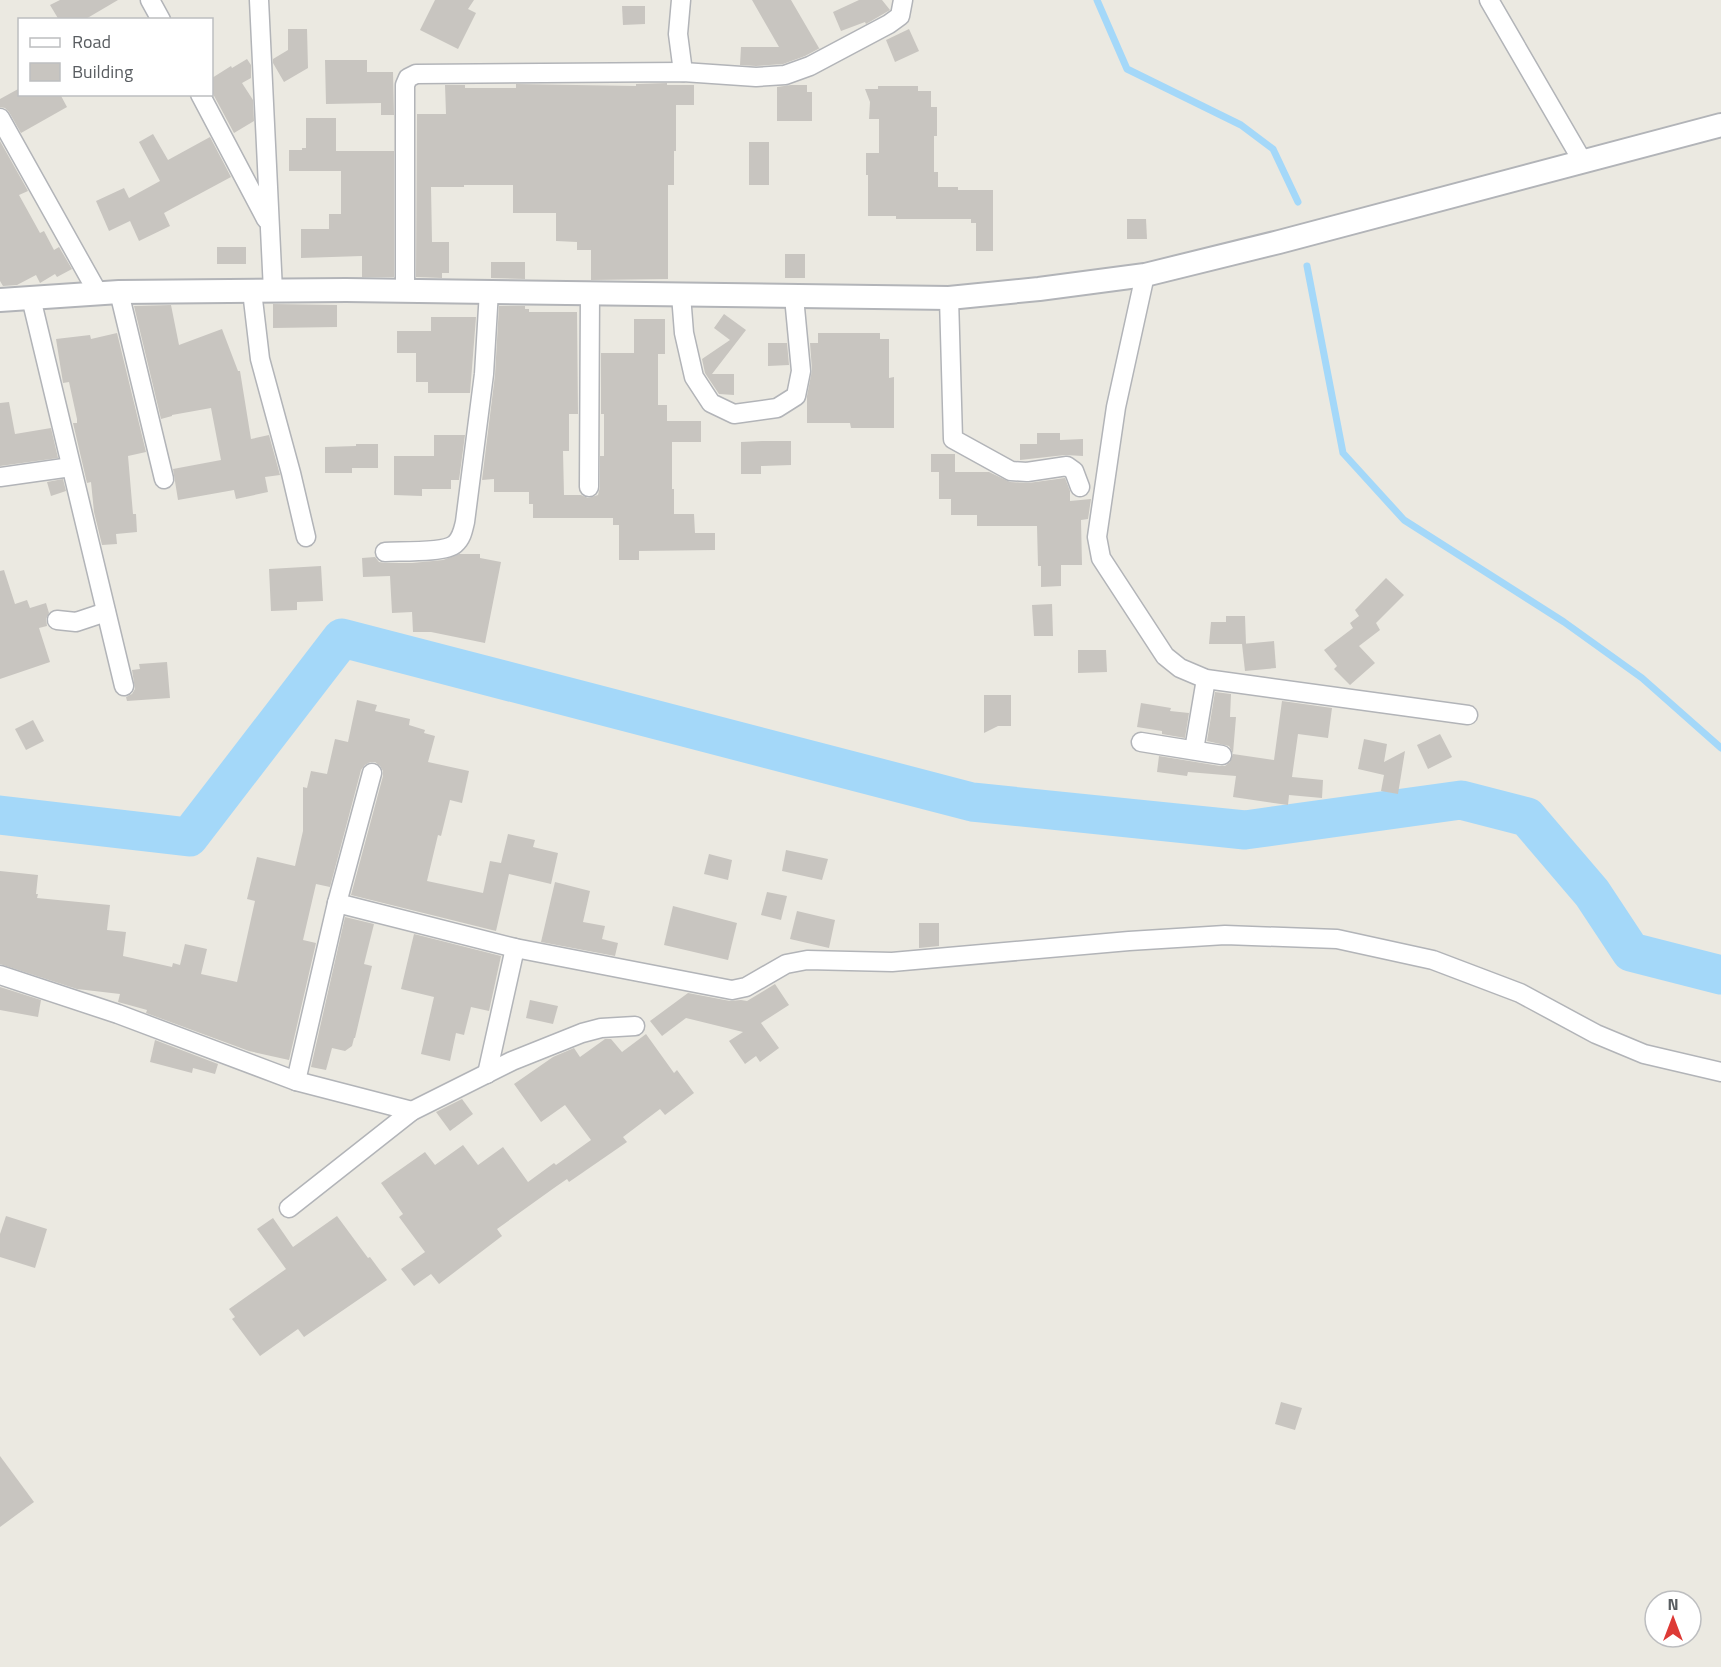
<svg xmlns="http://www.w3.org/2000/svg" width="1721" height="1667" viewBox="0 0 1721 1667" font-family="'Titillium Web',sans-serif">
	<rect width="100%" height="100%" fill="#ebe9e1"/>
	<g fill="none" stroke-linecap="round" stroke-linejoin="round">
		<g stroke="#a4d8f9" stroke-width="7">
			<path d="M1097 0 1127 69 1241 125 1273 149 1298 202"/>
			<path d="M1307 266 1343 453 1404 520 1564 622 1642 678 1721 748"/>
		</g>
		<path stroke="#a4d8f9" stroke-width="39" d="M0 815 189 837 342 638 972 802 1245 830 1461 800 1527 817 1592 893 1631 952 1721 975"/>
	</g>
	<g fill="#c8c5c0">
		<path d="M60 0H118L84 20H59L50 5Z"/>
		<path d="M435 0H474L468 9 476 13 458 49 420 30Z"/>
		<path d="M752 0H791L819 48H820L805 56 783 64 756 66 740 65 741 47H779Z"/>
		<path d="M859 0H882L890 10 866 24 865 22 841 31 833 12Z"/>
		<path d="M622 6H645V24L623 25Z"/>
		<path d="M288 29H307L308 68 284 82 273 63V59L288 50Z"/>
		<path d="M909 29 919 51 895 62 886 40Z"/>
		<path d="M247 59 251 65V78L242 83 253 100 254 121 234 133 212 92V78L231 66 232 68Z"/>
		<path d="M325 60H367V72H393L394 115H381V103L326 104Z"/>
		<path d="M667 83V85H694V105H676V151H674V185H668V279L591 280V250H577V242L556 241V213H513V185H464V187H431L432 242H449V273H442V278L416 277 417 114H446L445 85H465V88H516V84L636 86V84Z"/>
		<path d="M791 85H807V92H812V121H777V87Z"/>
		<path d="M878 86H918V91H931V107H937V136H934V172H938V187H958V190H993V251H976V223H971V219H896V216H868V175H866V153H879V119H869L870 102 865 89H878Z"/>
		<path d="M20 88V94H60L67 107 21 133 9 112 5 108 0 107V99Z"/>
		<path d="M306 118H336V151H394V277H362V256L301 258V229H329V214H341V171H289V150H302V148H306Z"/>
		<path d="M153 134 168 160 210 137 231 177 164 213 170 226 139 241 130 221 109 231 96 201 124 188 129 198 160 181 139 142Z"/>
		<path d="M0 141 28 191 19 195 40 233 44 231 54 250 59 247 72 269 57 277 55 274 40 283 36 275 17 285 3 286 0 281Z"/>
		<rect x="749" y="142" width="20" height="43"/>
		<path d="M1127 219H1146L1147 239H1127Z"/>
		<rect x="217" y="247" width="29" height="17"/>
		<rect x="785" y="254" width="20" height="24"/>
		<path d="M491 262H525V279L491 278Z"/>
		<path d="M273 304 337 305V327L273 328Z"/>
		<path d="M171 305 179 345 222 329 238 371H240L251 439 269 435 280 475 265 477 268 492 236 499 234 490 178 500 173 469 221 460 211 408 172 415V416L161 419 134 306Z"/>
		<path d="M499 306H525V309H529V312H577L578 414H569V451H563L564 495H581L588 498 598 495 600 487V456H604V414H601V353H634V319H665V354H658V405H667V421H701V442H672V489H674V514H694L695 533H715V550L639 551V560H619V525H613V518H533V504H529V492H494V479L482 480 495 375Z"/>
		<path d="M724 314 746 330 712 374H734V395L719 394 705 373 702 359 730 340 714 328Z"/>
		<path d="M431 317H476L470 393H428V382H416V353H397V331H431Z"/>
		<path d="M117 333 146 452 128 456 133 514H136L137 532 116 534 117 544 102 545 94 512 91 482 87 483 73 423H77V419L69 382 63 383 56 339 90 335 91 339Z"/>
		<path d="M818 333H880V339H889V378L894 377V428H851L850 423H807V396L812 370 810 343H818Z"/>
		<path d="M768 343H787L789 365 768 366Z"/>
		<path d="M9 402 15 434 51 428 58 458 0 466V403Z"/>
		<path d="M1037 433H1060V440L1083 439V456L1065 455 1020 460V444H1037Z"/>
		<path d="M434 435H465L459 480H451V489H422V496L394 495V456H434Z"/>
		<path d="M762 441H791V465L761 466V474H741V442Z"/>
		<path d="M356 444H378V468H352V473H325V447L356 446Z"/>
		<path d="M931 454H955V472H989L1010 482 1028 483 1065 478 1070 491V501L1091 499 1088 519 1081 520 1082 565H1061V586L1041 587V566H1038L1037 526H977V515H951V499H939V472H931Z"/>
		<path d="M63 479 66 491 51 496 47 482Z"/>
		<path d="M459 554H480V558L501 562 485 643 431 632H413L412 612 392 613 390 576 363 577 362 558 375 557 379 562 385 563H412L443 560Z"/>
		<path d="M321 566 323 601 297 602V610L271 611 269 569Z"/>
		<path d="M4 570 15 604 27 600 30 608 46 603 49 613 46 619 47 626 39 628 50 662 0 679V571Z"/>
		<path d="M1386 578 1404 595 1376 623 1380 630 1359 646 1375 663 1350 685 1334 669 1337 666 1324 650 1353 628 1350 623 1359 616 1355 610Z"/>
		<path d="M1052 604 1053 636H1034L1032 605Z"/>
		<path d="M1226 616H1245L1246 644H1209L1211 622H1226Z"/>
		<path d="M1274 641 1276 668 1245 671 1242 644Z"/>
		<path d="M1078 650H1106L1107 672 1078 673Z"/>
		<path d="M167 662 170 698 127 701 126 697 132 694 135 689 132 670 140 669 139 664Z"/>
		<path d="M1215 692 1231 694 1230 717H1236L1233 753 1229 746 1207 741Z"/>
		<path d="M984 695H1011V726H998L984 733Z"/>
		<path d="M357 700 377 705 375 711 410 719 409 725 425 730 424 733 435 736 428 762 469 771 462 803 450 800 441 836 438 835 427 881 483 893 490 861 501 863 508 834 535 840 533 847 558 853 551 884 509 874 496 931 351 895 383 776V771L380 766 375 762H370L365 765 361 770 330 887 316 884 303 940 316 943 289 1060 249 1051 146 1013 147 1010 118 1002 120 994 77 989 0 964V871L38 875 36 894H38L37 898 110 905 107 930 126 932 123 956 172 967 173 963 180 965 185 944 207 949 201 974 237 982 255 901 247 899 257 857 295 866 303 831V787L307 788 311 771 327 774 335 739 348 742Z"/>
		<path d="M1282 701 1332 708 1328 738 1298 734 1292 777 1323 780 1322 798 1289 795 1288 805 1233 797 1236 776 1188 772 1187 776 1157 772 1159 756 1220 766H1225L1230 762 1233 754 1274 760Z"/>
		<path d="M1141 703 1171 708 1170 711 1189 713 1185 738 1162 734V731L1137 727Z"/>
		<path d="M33 720 44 741 26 750 15 729Z"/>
		<path d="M1440 734 1452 757 1428 769 1417 745Z"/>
		<path d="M1364 739 1387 744 1384 762 1405 751 1398 794 1381 791 1384 775 1358 769Z"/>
		<path d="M786 850 828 859 822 880 782 871Z"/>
		<path d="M709 854 732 860 728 880 704 874Z"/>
		<path d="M555 882 590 891 583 922 605 926 602 939 618 943 615 956 541 942Z"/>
		<path d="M767 892 787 896 781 920 761 915Z"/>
		<path d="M673 906 737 923 728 960 664 945Z"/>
		<path d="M797 911 835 920 829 948 790 939Z"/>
		<path d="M345 917 374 924 364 964 372 966 355 1038H354L352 1046 345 1051 332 1048 326 1070 311 1067Z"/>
		<path d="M919 923H939V946L919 948Z"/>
		<path d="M414 934 501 956 489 1011 471 1007 464 1035 456 1033 450 1061 421 1054 434 997 401 989Z"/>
		<path d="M775 984 789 1005 761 1023 779 1048 760 1062 756 1056 745 1064 729 1041 743 1032 686 1018 662 1036 650 1021 688 993 730 1001 741 1000 747 1001Z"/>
		<path d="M0 987 41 1000 38 1017 0 1010Z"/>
		<path d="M530 1000 558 1006 553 1024 526 1018Z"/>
		<path d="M646 1034 674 1073 677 1070 694 1093 665 1115 660 1109 623 1137 627 1142 569 1182 567 1179 554 1188 497 1229 502 1236 439 1284 431 1274 414 1286 401 1269 425 1252 399 1217 403 1214 381 1183 425 1152 435 1165 463 1145 478 1165 503 1147 528 1182 554 1163 556 1165 591 1140 565 1105 541 1122 514 1084 553 1057 574 1048 580 1057 605 1039H611L622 1052Z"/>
		<path d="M155 1040 218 1064 215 1074 193 1068 192 1073 150 1062Z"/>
		<path d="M462 1099 473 1114 450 1131 436 1112Z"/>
		<path d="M6 1216 47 1229 35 1268 0 1257V1234Z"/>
		<path d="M337 1216 368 1258 370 1257 387 1280 304 1337 298 1329 260 1356 232 1319 235 1317 229 1309 286 1269 257 1229 273 1218 293 1247Z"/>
		<path d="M1281 1402 1302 1408 1295 1430 1275 1424Z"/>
		<path d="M0 1456 34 1502 0 1527Z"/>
	</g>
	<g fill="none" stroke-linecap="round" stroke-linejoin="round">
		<g stroke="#b2b4b8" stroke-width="21">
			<g id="minor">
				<path d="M150 0 161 20"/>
				<path d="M259 0 273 291"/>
				<path d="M681 0 678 34 683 72"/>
				<path d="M1489 0 1583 162"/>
				<path d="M200 94 266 219"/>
				<path d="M0 118 98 293"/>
				<path d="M1145 275 1116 407 1097 537 1101 558 1165 656 1180 668 1206 679 1468 715"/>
				<path d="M405 290V85L408 78 416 74 683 72 756 77 785 75 810 66 889 24 900 16 903 0"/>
				<path d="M252 291 260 359 291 473 306 537"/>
				<path d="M119 292 164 479"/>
				<path d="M681 295 684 333 694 377 711 403 734 414 777 408 796 396 801 371 794 297"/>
				<path d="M31 298 124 686"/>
				<path d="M949 298 953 439 1011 471 1027 472 1067 466 1074 471 1080 487"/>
				<path d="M0 477 71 467"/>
				<path d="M589 487 590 293"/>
				<path d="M385 552C400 551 445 553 455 544 462 538 463 530 465 522L484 374 489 291"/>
				<path d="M57 620 76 622 106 612"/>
				<path d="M1141 742 1222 755"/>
				<path d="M1194 750 1206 679"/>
				<path d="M337 903 515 948 732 990 746 987 786 964 807 960 892 962 1129 941 1225 935 1337 939 1433 960 1520 993 1596 1034 1644 1054 1721 1072"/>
				<path d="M0 975 118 1014 296 1081 412 1111"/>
				<path d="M487 1074 515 948"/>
				<path d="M296 1081 337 903 372 773"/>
				<path d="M289 1208 412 1111 512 1061 582 1033 601 1028 635 1026"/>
			</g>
		</g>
		<g stroke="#b2b4b8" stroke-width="26">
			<path id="tertiary" d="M0 300 119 292 346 290 949 298 1039 289 1145 275 1279 242 1721 125"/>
		</g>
		<use href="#minor" stroke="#fff" stroke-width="18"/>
		<use href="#tertiary" stroke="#fff" stroke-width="22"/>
	</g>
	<rect x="18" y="18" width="195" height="78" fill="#ffffff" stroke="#bdbec0" stroke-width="1.5"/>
	<rect x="30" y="38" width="30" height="9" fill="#ffffff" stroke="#bdbec0" stroke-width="1.5"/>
	<text x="72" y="48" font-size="18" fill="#595d61">Road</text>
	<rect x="30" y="63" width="30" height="18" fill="#c8c5c0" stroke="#bdbec0" stroke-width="1.5"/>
	<text x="72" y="78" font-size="18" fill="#595d61">Building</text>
	<g transform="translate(1673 1619)"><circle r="28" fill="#ffffff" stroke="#bdbec0" stroke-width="1.5"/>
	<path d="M0-4.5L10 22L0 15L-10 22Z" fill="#dd3a36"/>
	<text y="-9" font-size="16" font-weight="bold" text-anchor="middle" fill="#595d61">N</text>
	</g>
</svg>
